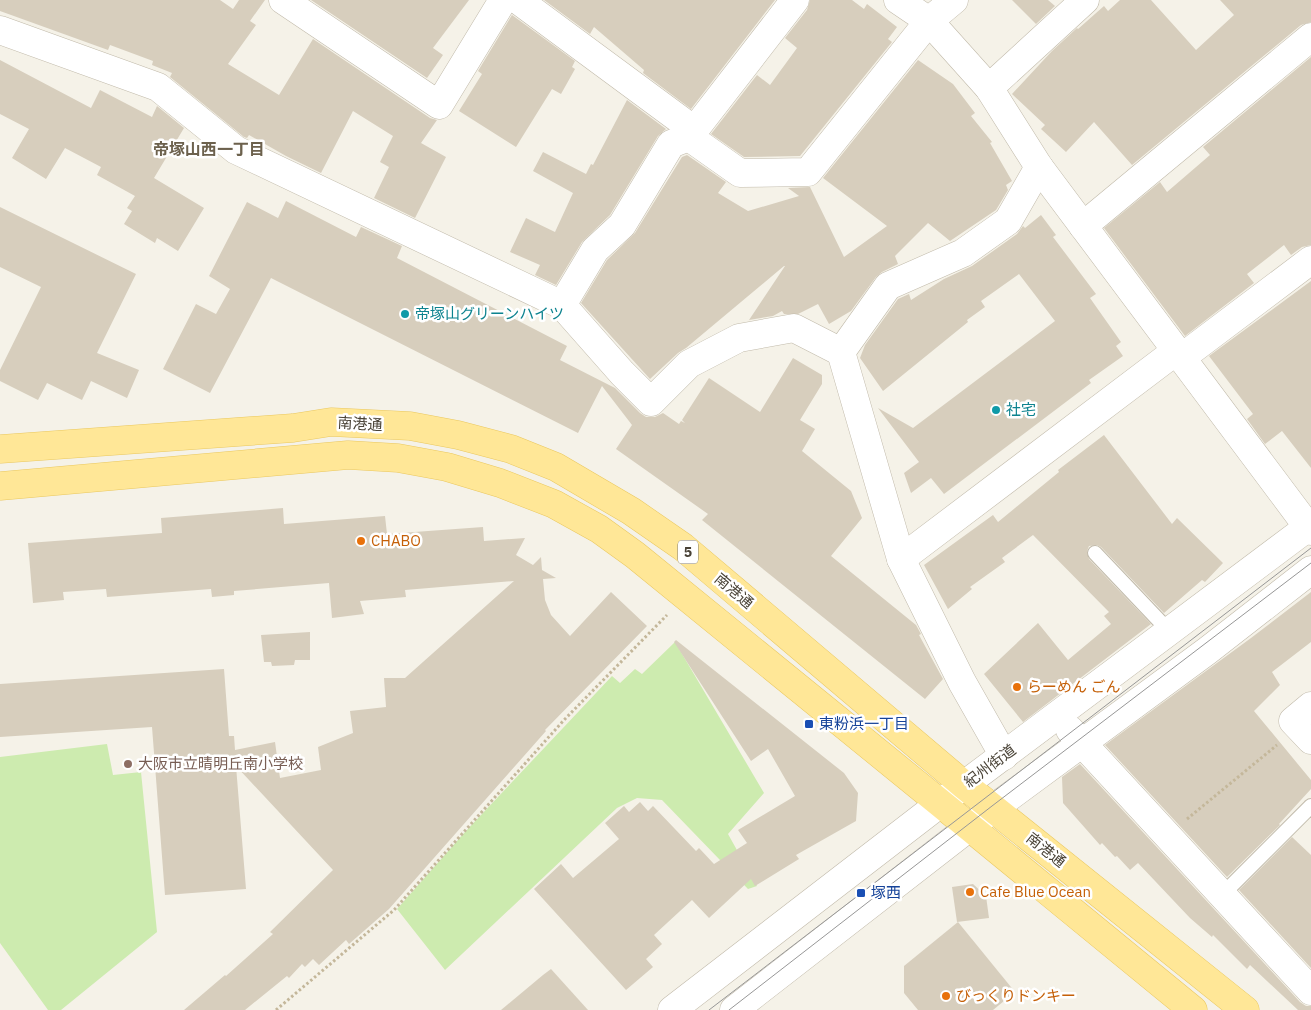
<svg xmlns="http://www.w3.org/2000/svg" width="1311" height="1010" viewBox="0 0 1311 1010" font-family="'IBM Plex Sans','Noto Sans JP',sans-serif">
	<rect width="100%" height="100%" fill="#f5f2e8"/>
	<g fill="#cdebaf">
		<path d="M675 642 764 793 728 834 757 886 748 889 662 800 637 798 617 808 445 970 397 909 465 832 612 676 620 683 635 669 642 674Z"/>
		<path d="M107 744 113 775 141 772 157 932 61 1010H48L0 943V757Z"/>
	</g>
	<g fill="#d7cebd">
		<path d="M0 0H220L233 9 239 0H265L250 21 256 25 228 64 279 95 313 39 430 118 437 120 421 143 446 157 415 218 374 198 389 167 380 162 393 136 353 111 321 173 286 156 249 135 247 138 244 137 170 77 172 73 152 65 153 61 110 45 108 50 0 11Z"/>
		<path d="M311 0H469L433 48 443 55 427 78Z"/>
		<path d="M544 0H775L691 109 643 73 644 70 594 27 590 34Z"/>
		<path d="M810 0H852L864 9 867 4 897 27 888 39 892 42 800 156 744 157 711 134 757 75 770 85 797 48 785 38 807 10Z"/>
		<path d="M1012 0H1048L1055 6 1036 24Z"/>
		<path d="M1120 0H1151L1196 50 1234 15 1220 0H1311V22L1301 25 1132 165 1094 122 1066 152 1041 129 1045 125 1012 94 1052 51 1077 28 1078 29 1104 6 1108 11Z"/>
		<path d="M512 15 575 61 572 67 575 69 561 94 552 89 516 147 459 111 482 74 478 71Z"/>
		<path d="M1311 57V245L1302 247 1291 255 1284 245 1247 274 1254 283 1185 336 1104 228 1160 182 1167 192 1210 155 1203 147Z"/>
		<path d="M0 60 91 108 100 90 152 117 157 106 184 128 154 178 204 208 178 251 157 238 155 243 124 224 132 211 127 208 135 196 97 175 101 167 65 148 46 179 12 158 29 129 0 114Z"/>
		<path d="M918 60 953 84 975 113 971 116 992 142 990 143 1012 181 1006 185 1008 190 996 210 950 241 928 223 895 256 898 264 882 272 876 277 851 311 829 324 818 304 798 314H784L782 311 773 316 749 320 785 266H784L686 348 678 353 650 379 581 303 607 260 635 233 682 157 687 155 726 182 718 193 748 211 799 196 788 188 810 187 844 257 887 226 823 178Z"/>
		<path d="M627 100 666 129 658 136 610 215 582 242 556 285 535 275 540 265 510 252 526 218 555 232 573 193 533 171 543 152 586 174 591 164 593 165Z"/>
		<path d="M286 201 356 237 361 227 402 246 397 258 567 346 560 360 615 388 640 413 646 417H655L663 413 679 424 681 421 685 423 682 420 709 378 760 412 793 358 822 375V384L800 420 815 429 802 451 851 491 862 518 831 556 916 625 921 634 919 635 943 679 925 699 702 520 708 514 616 449 632 425 602 386 578 433 271 278 210 393 163 369 196 304 216 314 230 289 209 276 247 202 278 218Z"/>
		<path d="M0 207 136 274 97 353 139 370 127 398 91 381 82 400 47 383 38 400 0 381V370L41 287 0 267Z"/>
		<path d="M1041 215 1056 235 1053 237 1096 294 1090 298 1121 342 1116 346 1123 356 1089 380 1091 383 944 494 931 478 911 493 904 473 919 462 878 408 913 428 1055 321 1019 274 981 301 985 307 967 320 968 322 883 391 860 358 865 345 898 299 909 294 911 300 944 279 972 266 1017 234 1023 226 1025 228Z"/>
		<path d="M1311 281V468L1282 431 1265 444 1247 419 1253 414 1209 356Z"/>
		<path d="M1104 435 1172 524 1177 518 1223 563 1205 582 1202 580 1164 613 1101 547 1097 545 1089 546 1087 551 1089 559 1151 624 1023 722 984 674 1038 623 1068 660 1111 624 1104 616 1109 612 1033 535 1002 558 1005 562 970 587 972 589 948 609 924 565 993 515 998 522 1059 472 1058 470Z"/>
		<path d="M283 508 284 524 385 516 387 534 483 527 484 541 525 538 516 555 533 565 541 557 542 570 556 578 543 579 545 600 551 615 570 636 611 592 647 626 545 730 546 731 389 909 349 944 346 940 319 965 313 959 305 967 302 964 289 978 287 976 245 1010H184L225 975 226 976 273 934 270 932 333 870 236 766 246 889 165 895 152 727 0 737V684L224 669 229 736H234L235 750 275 742 280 778 321 770 318 747 353 733 350 711 386 707 384 678H405L514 581 405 590 406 597 360 601 364 614 332 618 329 583 234 591V595L212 597 211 589 107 597 106 589 63 592 64 600 33 603 28 543 162 533 161 518Z"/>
		<path d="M1311 592V642L1272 672 1280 685 1254 711 1311 780V789L1279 824 1280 825 1227 877 1105 745 1251 638Z"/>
		<path d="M310 632V660H295L294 665 272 666 271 662H264L261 635Z"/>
		<path d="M676 640 844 773 858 793 856 821 796 855 799 859 755 886 751 879 709 918 692 900 654 935 662 944 646 959 653 967 626 990 534 889 561 864 573 878 619 839 605 823 624 806 629 812 640 802 648 811 653 806 696 851 699 848 714 864 747 843 738 830 795 796 768 749 751 761 674 642Z"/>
		<path d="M1080 764 1300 1002 1306 1006H1311V1010H1298L1250 965 1247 969 1213 935 1212 937 1190 918 1138 863 1130 870 1117 856 1115 857 1102 843 1100 845 1063 803 1062 777Z"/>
		<path d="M1292 837 1311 855V968L1239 890Z"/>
		<path d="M973 884 986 896 989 918 957 922 952 887Z"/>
		<path d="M958 922 1015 992 993 1010H918L904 993V966Z"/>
		<path d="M551 969 588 1010H501L543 975Z"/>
	</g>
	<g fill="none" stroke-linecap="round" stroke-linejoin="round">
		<g stroke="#c1baaa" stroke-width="16">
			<g id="service">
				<path d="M1095 553 1169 631"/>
				<path d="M1222 895 1311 806"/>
			</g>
		</g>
		<g stroke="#c1baaa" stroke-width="29">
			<g id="minor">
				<path d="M283 0 439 105 503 0"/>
				<path d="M518 0 694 130"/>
				<path d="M898 0 929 21 989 88 1039 167 1311 531"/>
				<path d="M0 30 158 87 236 150 562 305 622 373 651 402 689 364 739 338 794 328 841 352"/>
				<path d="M989 88 1085 0"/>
				<path d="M689 137 740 173 808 172 929 21 954 0"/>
				<path d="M1083 226 1311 37"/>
				<path d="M562 305 595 250 622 225 671 144 689 137 795 0"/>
				<path d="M1181 358 1311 260"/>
				<path d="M901 559 1176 351"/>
				<path d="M1311 706 1293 721 1311 740"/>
				<path d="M1070 730 1311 991"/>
				<path d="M1004 756 962 682 901 559 841 352 888 286 963 253 1008 221 1039 167"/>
				<path d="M672 1010 964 785 1311 525"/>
				<path d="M734 1010 994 808 1207 651 1311 570"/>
			</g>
		</g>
		<g stroke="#eac860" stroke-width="29">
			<g id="primary">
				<path d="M0 449 293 428 331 422 410 426 458 435 511 449 556 467 631 511 683 547 964 785 1245 1010"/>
				<path d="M0 486 348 455 398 458 447 467 500 483 554 504 599 529 635 555C821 707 1008 857 1193 1010"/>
			</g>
		</g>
		<g stroke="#c4b79a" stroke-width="3" stroke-dasharray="2.5 2.5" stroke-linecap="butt">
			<path d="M1187 819 1277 745"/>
			<path d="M276 1010 394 910 564 720 667 615"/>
		</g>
		<use href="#service" stroke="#fff" stroke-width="14"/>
		<use href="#minor" stroke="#fff" stroke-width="28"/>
		<use href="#primary" stroke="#ffe797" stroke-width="28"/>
		<g stroke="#979797" stroke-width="1">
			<path d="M709 1010 1311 548"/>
			<path d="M729 1010 992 806 1311 563"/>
		</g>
	</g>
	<g fill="#0f9aa8" stroke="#fff" stroke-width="2">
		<circle cx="405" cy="314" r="5"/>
		<circle cx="996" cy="410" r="5"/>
	</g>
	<g fill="#e8710a" stroke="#fff" stroke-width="2">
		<circle cx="361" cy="541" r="5"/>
		<circle cx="1017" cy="687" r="5"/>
		<circle cx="970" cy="892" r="5"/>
		<circle cx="946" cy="996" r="5"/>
	</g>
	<g fill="#1a4fb4" stroke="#fff" stroke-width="2">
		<rect x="804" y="719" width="10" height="10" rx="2.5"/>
		<rect x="856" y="888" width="10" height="10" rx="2.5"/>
	</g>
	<circle fill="#8d6e63" stroke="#fff" stroke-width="2" cx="128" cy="764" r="5"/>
	<g text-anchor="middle" stroke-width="5" stroke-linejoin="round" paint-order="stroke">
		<rect fill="#fff" stroke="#807b72" stroke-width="1" x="678" y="540.5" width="20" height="23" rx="4"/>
		<g font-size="14" font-weight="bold" fill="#494236">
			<text x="688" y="557">5</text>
		</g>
		<g font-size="15" fill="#0d838f" stroke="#fff" text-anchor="start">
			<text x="415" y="319">帝塚山グリーンハイツ</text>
			<text x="1006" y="415">社宅</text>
		</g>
		<g font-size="15" fill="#494236" stroke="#fff">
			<text transform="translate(360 424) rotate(3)" y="5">南港通</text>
			<text transform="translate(734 591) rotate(40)" y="5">南港通</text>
			<text transform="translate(990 766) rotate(-37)" y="5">紀州街道</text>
			<text transform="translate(1046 850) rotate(39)" y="5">南港通</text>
		</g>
		<g font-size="15" fill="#c56008" stroke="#fff" text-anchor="start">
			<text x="371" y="546">CHABO</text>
			<text x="1027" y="692">らーめん ごん</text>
			<text x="980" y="897">Cafe Blue Ocean</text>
			<text x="956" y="1001">びっくりドンキー</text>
		</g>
		<g font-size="15" fill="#164399" stroke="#fff" text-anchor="start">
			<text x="819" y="729">東粉浜一丁目</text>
			<text x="871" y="898">塚西</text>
		</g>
		<g font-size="15" fill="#785e54" stroke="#fff" text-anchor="start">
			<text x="138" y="769">大阪市立晴明丘南小学校</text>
		</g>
		<g font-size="16" font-weight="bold" fill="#6c614d" stroke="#fff">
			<text x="209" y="155">帝塚山西一丁目</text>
		</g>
	</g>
</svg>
